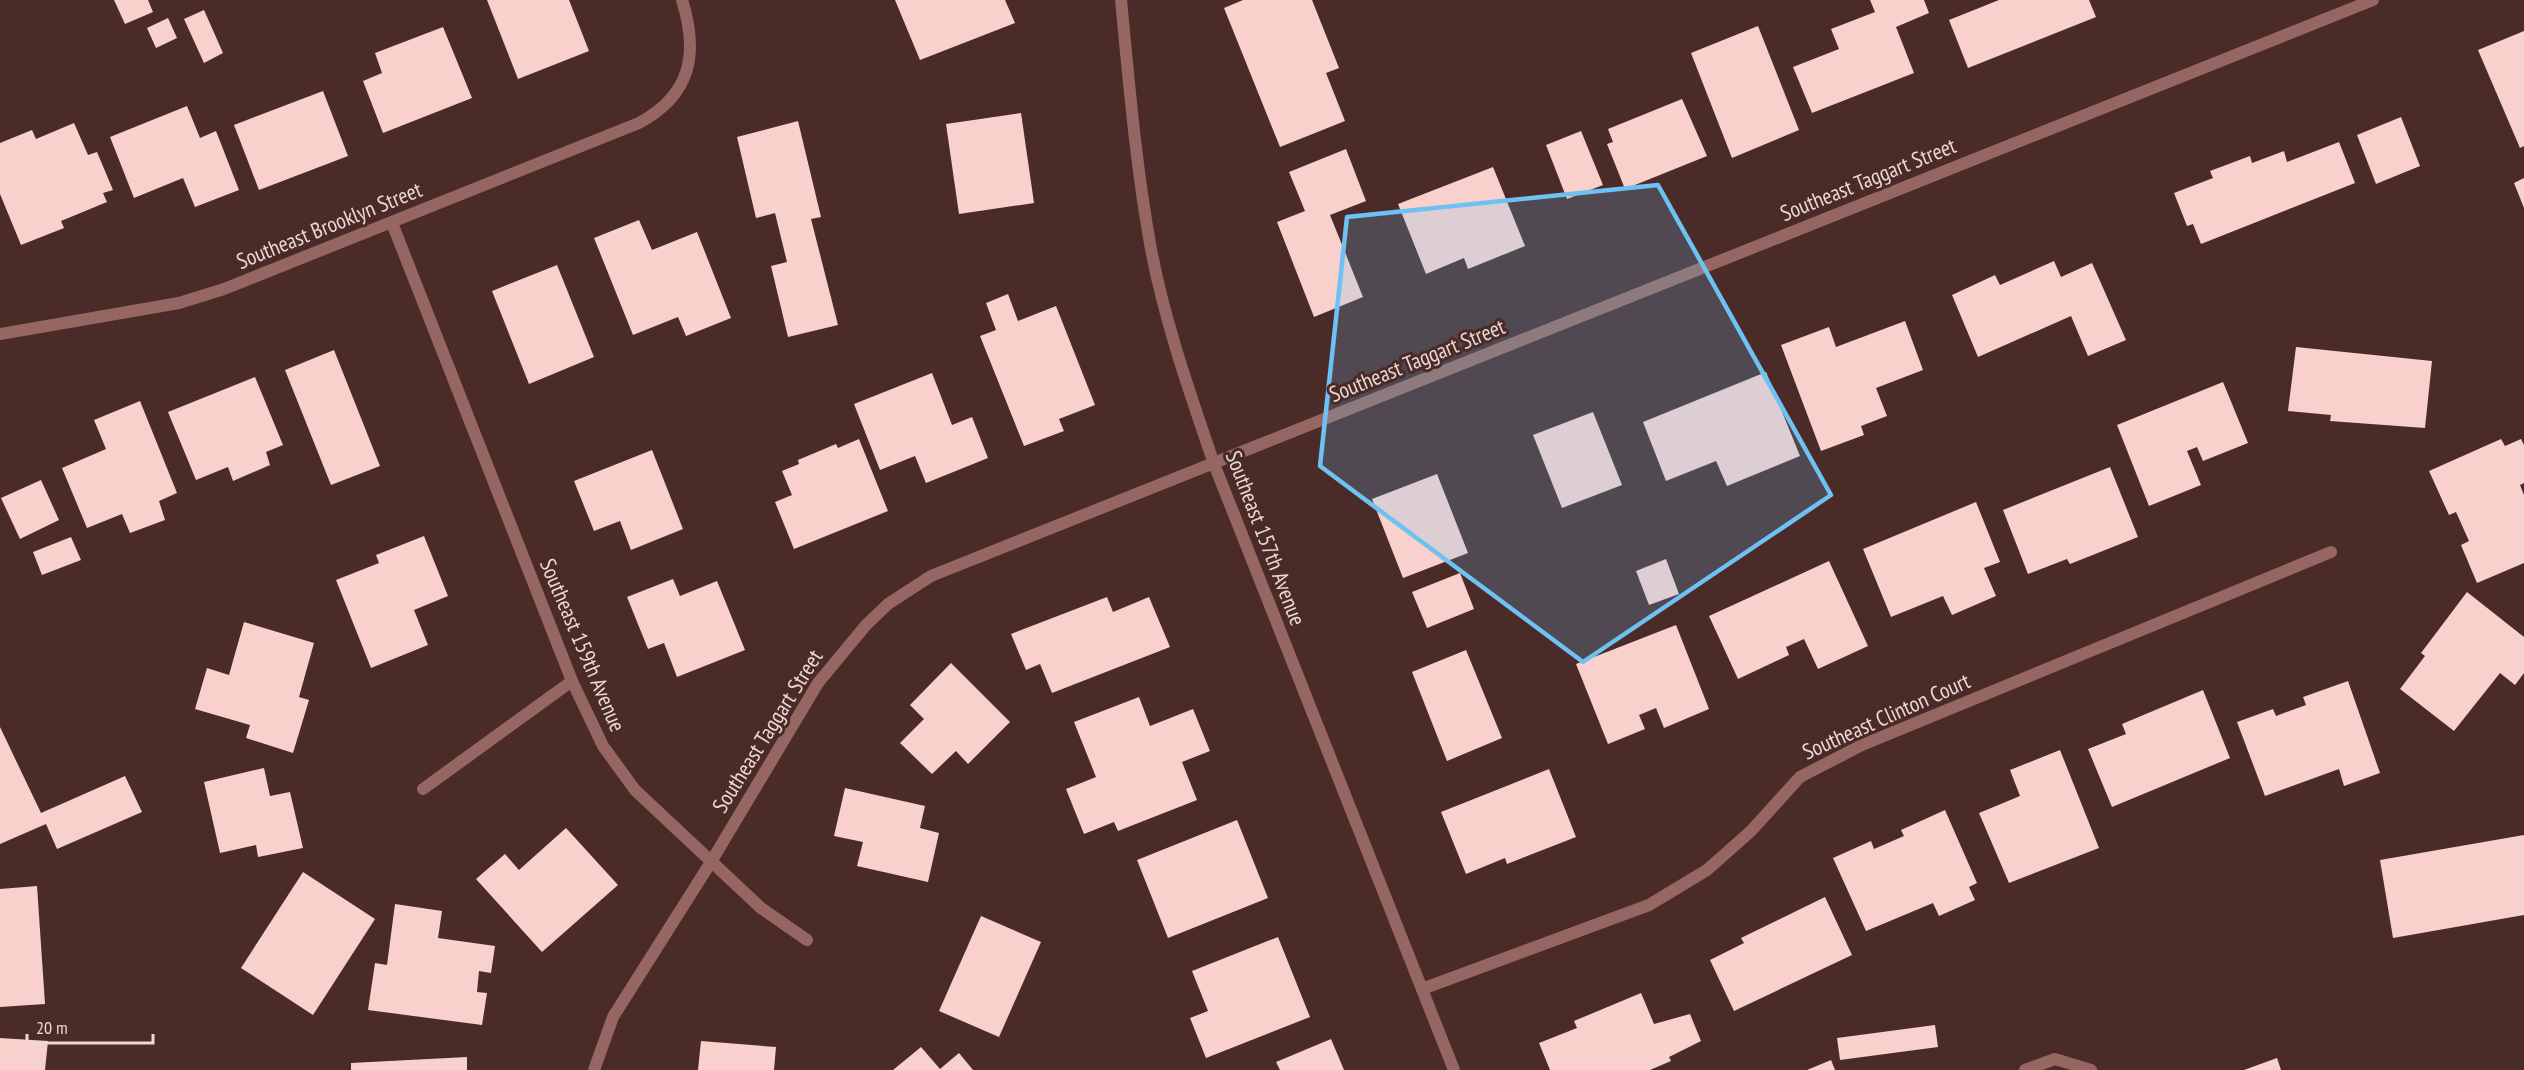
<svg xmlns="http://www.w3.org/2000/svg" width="2524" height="1070" viewBox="0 0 2524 1070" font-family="'PT Sans Narrow',sans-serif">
	<rect width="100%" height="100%" fill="#4a2b28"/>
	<g fill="#f9d1cc">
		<path d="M114 0H148L153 12 125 24Z"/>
		<path d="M487 0H569L589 51 518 79Z"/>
		<path d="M895 0H1005L1015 23 920 60Z"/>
		<path d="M1243 0H1312L1339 68 1326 73 1345 121 1280 147 1224 8Z"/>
		<path d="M1870 0H1924L1929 13 1896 27 1914 73 1812 113 1793 67 1839 49 1831 29 1875 12Z"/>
		<path d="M1999 0H2089L2096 17 1968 68 1949 20Z"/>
		<path d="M204 10 223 53 204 63 184 19Z"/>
		<path d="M168 18 177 38 156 48 147 28Z"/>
		<path d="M1758 26 1799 130 1732 158 1691 53Z"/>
		<path d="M443 27 472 98 383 133 363 81 382 73 375 53Z"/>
		<path d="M2524 31V146L2520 148 2478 50Z"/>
		<path d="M323 91 348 156 259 190 234 125Z"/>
		<path d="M1682 99 1707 156 1625 189 1607 144 1613 142 1608 129Z"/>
		<path d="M187 106 200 138 216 131 239 190 195 207 183 178 134 198 110 137Z"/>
		<path d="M1021 113 1034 203 959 214 946 124Z"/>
		<path d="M2401 117 2420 166 2376 184 2357 135Z"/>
		<path d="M798 121 821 217 811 219 838 325 788 337 771 266 787 262 775 213 756 218 737 137Z"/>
		<path d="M74 123 88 155 97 152 113 190 103 193 107 202 61 221 64 228 21 245 0 194V143L32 130 36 139Z"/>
		<path d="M1581 131 1603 185 1567 199 1546 145Z"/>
		<path d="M2339 142 2355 183 2201 244 2193 224 2187 226 2174 193 2213 178 2210 171 2250 156 2252 163 2284 151 2287 162Z"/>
		<path d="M1346 149 1366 201 1330 215 1363 297 1314 317 1277 222 1305 211 1289 172Z"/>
		<path d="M1493 167 1525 246 1468 269 1464 258 1426 274 1398 204Z"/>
		<path d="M2524 178V208L2514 183Z"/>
		<path d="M639 220 652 250 697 232 731 318 686 336 678 317 633 335 594 238Z"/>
		<path d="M2054 261 2061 277 2092 263 2126 340 2088 356 2071 316 1978 357 1952 295 1995 275 2000 285Z"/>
		<path d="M557 265 594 357 529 384 492 291Z"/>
		<path d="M1008 294 1018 321 1056 306 1095 405 1059 419 1064 431 1024 446 980 336 996 330 986 303Z"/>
		<path d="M1905 321 1923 370 1876 388 1887 416 1861 426 1864 435 1821 451 1781 345 1829 327 1836 347Z"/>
		<path d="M2296 347 2432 361 2425 428 2330 421 2331 415 2288 411Z"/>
		<path d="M334 350 380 466 331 485 285 370Z"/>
		<path d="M1766 372 1800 456 1727 486 1716 461 1666 481 1643 422Z"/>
		<path d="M932 373 952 425 972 417 988 458 926 483 915 456 880 470 854 404Z"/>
		<path d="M255 377 283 445 266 452 270 465 233 481 228 467 196 480 168 412Z"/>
		<path d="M2223 382 2248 443 2203 461 2197 447 2187 451 2201 485 2149 506 2117 425Z"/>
		<path d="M140 401 177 493 159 501 165 520 130 533 122 514 87 528 62 468 106 449 94 420Z"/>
		<path d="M1593 412 1622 485 1562 508 1533 435Z"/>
		<path d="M859 439 888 511 794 549 775 502 792 495 782 471 799 464 798 460 836 444 838 448Z"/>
		<path d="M2501 439 2505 446 2521 439 2524 445V483L2520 485 2524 495V563L2477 583 2461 545 2469 541 2456 512 2449 515 2429 471Z"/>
		<path d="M652 450 683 529 631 550 620 521 594 531 574 481Z"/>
		<path d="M2110 467 2138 537 2070 564 2067 559 2028 574 2003 510Z"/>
		<path d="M1437 474 1468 553 1403 578 1372 499Z"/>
		<path d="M41 480 59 520 20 539 1 498Z"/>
		<path d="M1976 502 2000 562 1984 568 1996 596 1952 615 1943 596 1891 617 1863 549Z"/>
		<path d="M424 536 448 596 414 610 428 645 371 668 336 580 379 563 376 555Z"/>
		<path d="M71 537 81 560 42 575 33 552Z"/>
		<path d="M1666 559 1679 594 1649 605 1636 571Z"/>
		<path d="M1829 561 1868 646 1818 669 1804 639 1786 647 1789 655 1738 679 1709 616Z"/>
		<path d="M1460 573 1474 609 1427 628 1412 592Z"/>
		<path d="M673 579 680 596 717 581 745 650 677 677 664 643 648 649 627 597Z"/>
		<path d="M2467 592 2524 637V673L2515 685 2500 673 2454 731 2400 689 2425 656 2421 653Z"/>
		<path d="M1107 597 1113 612 1149 597 1170 647 1052 693 1040 664 1026 670 1011 634Z"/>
		<path d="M244 622 314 643 299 697 309 700 293 753 246 738 250 725 195 709 207 668 229 675Z"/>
		<path d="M1676 625 1709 709 1664 728 1656 708 1639 715 1645 729 1608 744 1576 664Z"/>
		<path d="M1466 650 1502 738 1447 761 1412 672Z"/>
		<path d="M951 663 1010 722 968 764 956 751 932 774 900 743 924 719 910 705Z"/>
		<path d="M2348 681 2380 773 2344 786 2339 769 2265 796 2237 722 2273 709 2276 716 2306 705 2303 697Z"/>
		<path d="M2203 690 2230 758 2112 807 2088 749 2126 734 2122 724Z"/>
		<path d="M1139 697 1150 726 1193 709 1210 751 1182 762 1197 800 1118 831 1114 822 1084 834 1066 789 1096 777 1074 722Z"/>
		<path d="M0 727 41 813 125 776 142 812 57 849 46 824 0 844Z"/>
		<path d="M2060 750 2099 848 2009 883 1979 813 2020 796 2010 770Z"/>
		<path d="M264 768 270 796 290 792 303 848 258 857 256 845 220 853 204 782Z"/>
		<path d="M1549 769 1576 837 1507 864 1505 858 1466 874 1441 812Z"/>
		<path d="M845 788 925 806 920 828 939 833 928 882 857 866 863 842 834 836Z"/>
		<path d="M1945 810 1977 883 1969 887 1975 900 1939 916 1933 903 1866 931 1833 858 1871 841 1874 849 1904 836 1901 830Z"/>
		<path d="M1237 820 1268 898 1168 938 1137 860Z"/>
		<path d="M566 828 618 885 542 952 476 879 505 854 519 870Z"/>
		<path d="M2524 835V915L2393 938 2380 860Z"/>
		<path d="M303 872 375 919 313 1015 241 968Z"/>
		<path d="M37 886 45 1004 0 1007V889Z"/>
		<path d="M1825 897 1852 955 1734 1011 1710 960 1744 943 1741 938Z"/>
		<path d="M395 904 442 911 438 938 495 946 491 973 479 971 477 992 487 993 482 1025 368 1010 375 963 387 965Z"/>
		<path d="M981 916 1041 942 999 1037 939 1011Z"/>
		<path d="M1278 937 1310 1017 1206 1058 1190 1018 1208 1011 1192 971Z"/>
		<path d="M1641 993 1654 1024 1690 1014 1701 1041 1669 1057 1671 1061 1650 1070H1550L1539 1043 1577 1028 1574 1021Z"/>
		<path d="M1935 1025 1938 1047 1840 1060 1837 1038Z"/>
		<path d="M0 1038 48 1041 45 1070H0Z"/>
		<path d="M1331 1039 1344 1070H1280L1276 1062Z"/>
		<path d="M701 1041 776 1047 774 1070H698Z"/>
		<path d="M921 1047 940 1069 959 1053 973 1070H893Z"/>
		<path d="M467 1057V1070H351V1063Z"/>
		<path d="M2277 1058 2281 1070H2244Z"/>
		<path d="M1831 1060 1835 1070H1807Z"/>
	</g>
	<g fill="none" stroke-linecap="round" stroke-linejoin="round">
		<path stroke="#966762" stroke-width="12" d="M2025 1070 2055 1059 2091 1070"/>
		<g stroke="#966762" stroke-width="12">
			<path d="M1121 0C1129 83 1136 167 1151 249 1165 323 1190 393 1214 464L1454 1070"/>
			<path d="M392 223 572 681 603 746 635 790 761 908 807 940"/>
			<path d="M0 334 179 303 224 289 639 123C691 95 699 54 682 0"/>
			<path d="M423 789 572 681"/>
			<path d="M1422 989 1649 905 1707 870 1751 831 1800 777 1862 745 2331 552"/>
			<path d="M594 1070 613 1017 711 862 818 683 866 625 888 604 931 576 2373 0"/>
		</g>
	</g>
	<path fill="#6dc2f3" fill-opacity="0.2" stroke="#6dc2f3" stroke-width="4.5" stroke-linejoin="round" d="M1658 185 1831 495 1583 662 1320 466 1347 217Z"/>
	<g text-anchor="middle" stroke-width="6" stroke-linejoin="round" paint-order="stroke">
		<g font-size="22" fill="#ecd8d5" stroke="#4a2b28">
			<text transform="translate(1868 179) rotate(-22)" y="8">Southeast Taggart Street</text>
			<text transform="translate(329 225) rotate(-22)" y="8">Southeast Brooklyn Street</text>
			<text transform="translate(1417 360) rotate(-22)" y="8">Southeast Taggart Street</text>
			<text transform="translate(1266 538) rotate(69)" y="8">Southeast 157th Avenue</text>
			<text transform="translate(583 645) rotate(67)" y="8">Southeast 159th Avenue</text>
			<text transform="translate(1886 716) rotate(-24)" y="8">Southeast Clinton Court</text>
			<text transform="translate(767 731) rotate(-58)" y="8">Southeast Taggart Street</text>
		</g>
	</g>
	<path d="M27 1034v9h126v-9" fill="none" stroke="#ecd8d5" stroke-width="3"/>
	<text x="36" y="1034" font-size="18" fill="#ecd8d5" stroke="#4a2b28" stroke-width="4.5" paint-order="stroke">20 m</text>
</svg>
